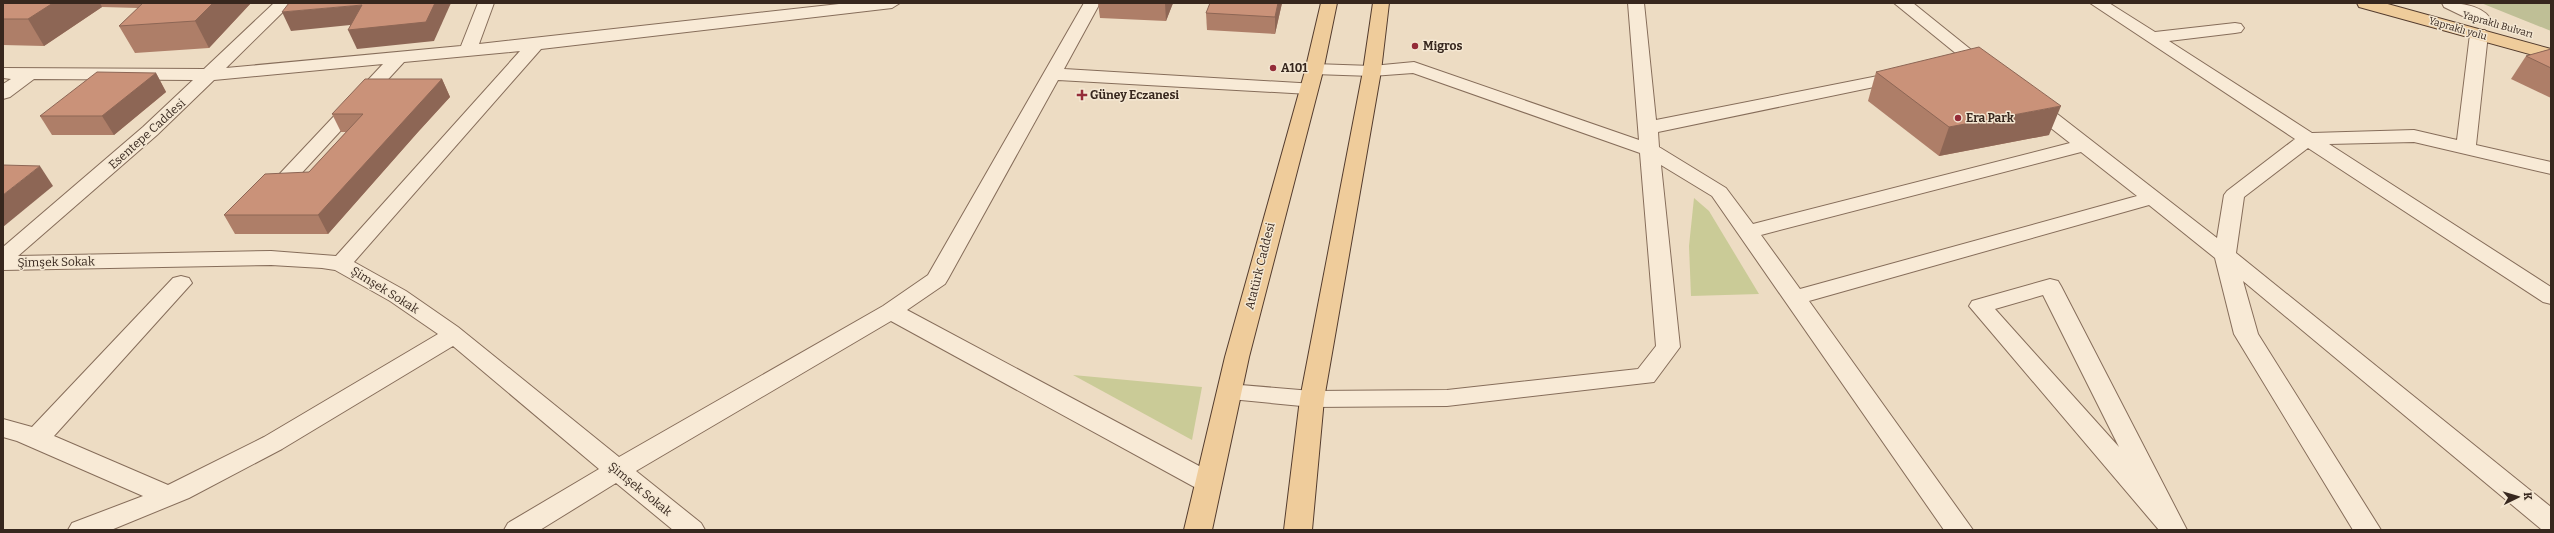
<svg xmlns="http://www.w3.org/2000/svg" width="2554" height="533" viewBox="0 0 2554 533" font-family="Bitter,serif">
	<rect width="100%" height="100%" fill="#eddcc3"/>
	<g fill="#cacb97">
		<path d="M1694 198 1709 211 1759 294 1691 296 1689 246Z"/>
		<path d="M1073 375 1202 387 1192 440Z"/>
	</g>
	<path fill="#bfbf96" d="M2481 3H2551V31Z"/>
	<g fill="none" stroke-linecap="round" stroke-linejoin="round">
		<g stroke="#866d5a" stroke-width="2">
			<g id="minor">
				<path d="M274 3H292L226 68 461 46 478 3H494L479 44 848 3H900L892 8 541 49 354 262 406 291 458 327 619 457 883 306 928 275 1084 3H1100L1064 69 1316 84 1318 88 1316 92 1309 94 1058 80 948 279 945 284 907 310 1216 475 1220 482 1216 489 1207 492 1198 489 891 321 636 471 701 523 705 530H673L616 483 540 530H504L508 523 599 469 453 346 282 449 189 498 111 530H68L72 523 143 496 17 441 3 437V419L32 427 173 278 181 276 189 278 192 283 54 436 168 485 264 437 438 334 390 301 335 270 322 268 271 265 3 270V247L143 127 193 80 34 79 10 97 3 99V84L11 79 3 78V68L204 69ZM520 51 336 256 271 251 18 256 157 135 214 80 383 64 272 182 269 186 272 190 279 192 286 190 404 62Z"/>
				<path d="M1628 3H1644L1656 120 1903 71 1909 72 1912 76 1909 80 1903 81 1658 132 1659 147 1726 188 1753 224 2070 143 2024 107 2022 103 2024 99H2038L2217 238 2224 195 2227 191 2295 139 2090 3H2109L2155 32 2235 23 2241 24 2244 28 2241 32 2235 33 2169 41 2312 133 2414 130 2457 140 2470 34 2473 30H2485L2488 34 2476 145 2551 162V174L2414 142 2329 144 2551 287V304L2543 302 2308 148 2244 197 2236 253 2551 507V530L2541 529 2243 281 2258 334 2381 530H2353L2234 334 2215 258 2149 205 1809 301 1973 530H1944L1712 196 1661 165 1680 347 1654 382 1447 406 1312 407 1220 398 1217 392 1220 386 1229 384 1312 391 1447 390 1638 369 1656 346 1640 153 1413 73 1372 76 1314 74 1308 73 1305 69 1308 65 1314 64 1372 66 1414 62 1639 140ZM2081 152 2137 196 1800 289 1761 235Z"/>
				<path d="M1894 3H1913L1995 69 1992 73H1980Z"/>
				<path d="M2442 3C2457 3 2480 4 2490 18L2487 22H2475L2444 7Z"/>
				<path d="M2050 279 2058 281 2061 286 2187 530H2159L1969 306 1972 301ZM2043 295 2119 447 1995 309Z"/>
			</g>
		</g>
		<g stroke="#543c2e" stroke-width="2">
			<g id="major">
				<path d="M1321 3H1337L1323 71 1249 357 1212 530H1184L1225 357 1305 71Z"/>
				<path d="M1373 3H1389L1381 71 1324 399 1312 530H1284L1300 399 1363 71Z"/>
				<path d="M2357 3H2384L2551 49V60L2359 7Z"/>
			</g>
		</g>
		<use href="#minor" fill="#f8ead6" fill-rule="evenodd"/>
		<use href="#major" fill="#efcc9b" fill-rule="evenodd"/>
	</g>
	<g fill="#ae7e68">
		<path d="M3 3H251L209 48 135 53 119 26 138 8 102 7 44 46 3 45Z"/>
		<path d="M1098 3H1173L1166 21 1100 18Z"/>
		<path d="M1282 3 1275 34 1207 30 1206 13Z"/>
		<path d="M2551 49V98L2511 79 2526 56Z"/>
		<path d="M1876 72 2049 135 1939 156 1868 101Z"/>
		<path d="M156 73 166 92 114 135H52L40 116Z"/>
		<path d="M442 79 450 97 418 132 328 234H235L224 215 309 172 346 132H341L332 114Z"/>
	</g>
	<g fill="#8d6655">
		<path d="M53 3H100L102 7 44 46 28 19Z"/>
		<path d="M213 3H251L209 48 195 21Z"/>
		<path d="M435 3H451L434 41 357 49 348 30Z"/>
		<path d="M1165 3H1173L1166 21Z"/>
		<path d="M1278 3H1282L1275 34V17Z"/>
		<path d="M362 5 370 23 291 31 282 12Z"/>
		<path d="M156 73 166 92 114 135 102 116Z"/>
		<path d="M442 79 450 97 418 132 328 234 318 215 410 114Z"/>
		<path d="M2061 106 2049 135 1939 156 1949 127Z"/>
		<path d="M40 166 53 186 3 227V195Z"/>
	</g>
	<g fill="#ca9279" stroke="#8d6655">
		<path d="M3 3H53L28 19H3Z"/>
		<path d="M143 3H213L195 21 119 26Z"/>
		<path d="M289 3H435L426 22 348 30 362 5 282 12Z"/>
		<path d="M1210 3H1278L1275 17 1206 13Z"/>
		<path d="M1979 47 2061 106 1949 127 1876 72Z"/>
		<path d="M2551 49V68L2526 56Z"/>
		<path d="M97 72 156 73 102 116H40Z"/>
		<path d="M365 79H442L410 114 318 215H224L265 174 309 172 363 114H332Z"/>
		<path d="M3 165 40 166 3 195Z"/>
	</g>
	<g fill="#942c38" stroke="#f4e7d2" stroke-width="1.5">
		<circle cx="1415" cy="46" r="4"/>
		<circle cx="1273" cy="68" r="4"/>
		<path d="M1080 89h4v4h4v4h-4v4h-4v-4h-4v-4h4z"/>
		<circle cx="1958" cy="118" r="4"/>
	</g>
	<g text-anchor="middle" stroke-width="3" stroke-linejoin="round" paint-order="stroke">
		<g font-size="10" fill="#37271e" stroke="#f4e7d2">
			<text transform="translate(2498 24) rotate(16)" y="4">Yapraklı Bulvarı</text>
			<text transform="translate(2458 28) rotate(16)" y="4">Yapraklı yolu</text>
		</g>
		<g font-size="12" font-weight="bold" fill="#37271e" stroke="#f4e7d2" text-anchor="start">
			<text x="1423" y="50">Migros</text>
			<text x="1281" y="72">A101</text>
			<text x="1090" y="99">Güney Eczanesi</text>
			<text x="1966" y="122">Era Park</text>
		</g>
		<g font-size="12" fill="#37271e" stroke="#f4e7d2">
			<text transform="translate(147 134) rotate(-42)" y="4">Esentepe Caddesi</text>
			<text transform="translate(56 262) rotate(-1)" y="4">Şimşek Sokak</text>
			<text transform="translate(1260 266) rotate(-76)" y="4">Atatürk Caddesi</text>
			<text transform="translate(385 290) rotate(32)" y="4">Şimşek Sokak</text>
			<text transform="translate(640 489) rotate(39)" y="4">Şimşek Sokak</text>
		</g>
	</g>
	<rect width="2554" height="533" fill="none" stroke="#37271e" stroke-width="8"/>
	<g transform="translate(2518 497) rotate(85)" stroke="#f4e7d2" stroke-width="3" paint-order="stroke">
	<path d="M0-3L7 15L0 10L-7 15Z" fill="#37271e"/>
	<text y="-6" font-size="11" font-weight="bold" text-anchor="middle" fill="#37271e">K</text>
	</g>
</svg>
